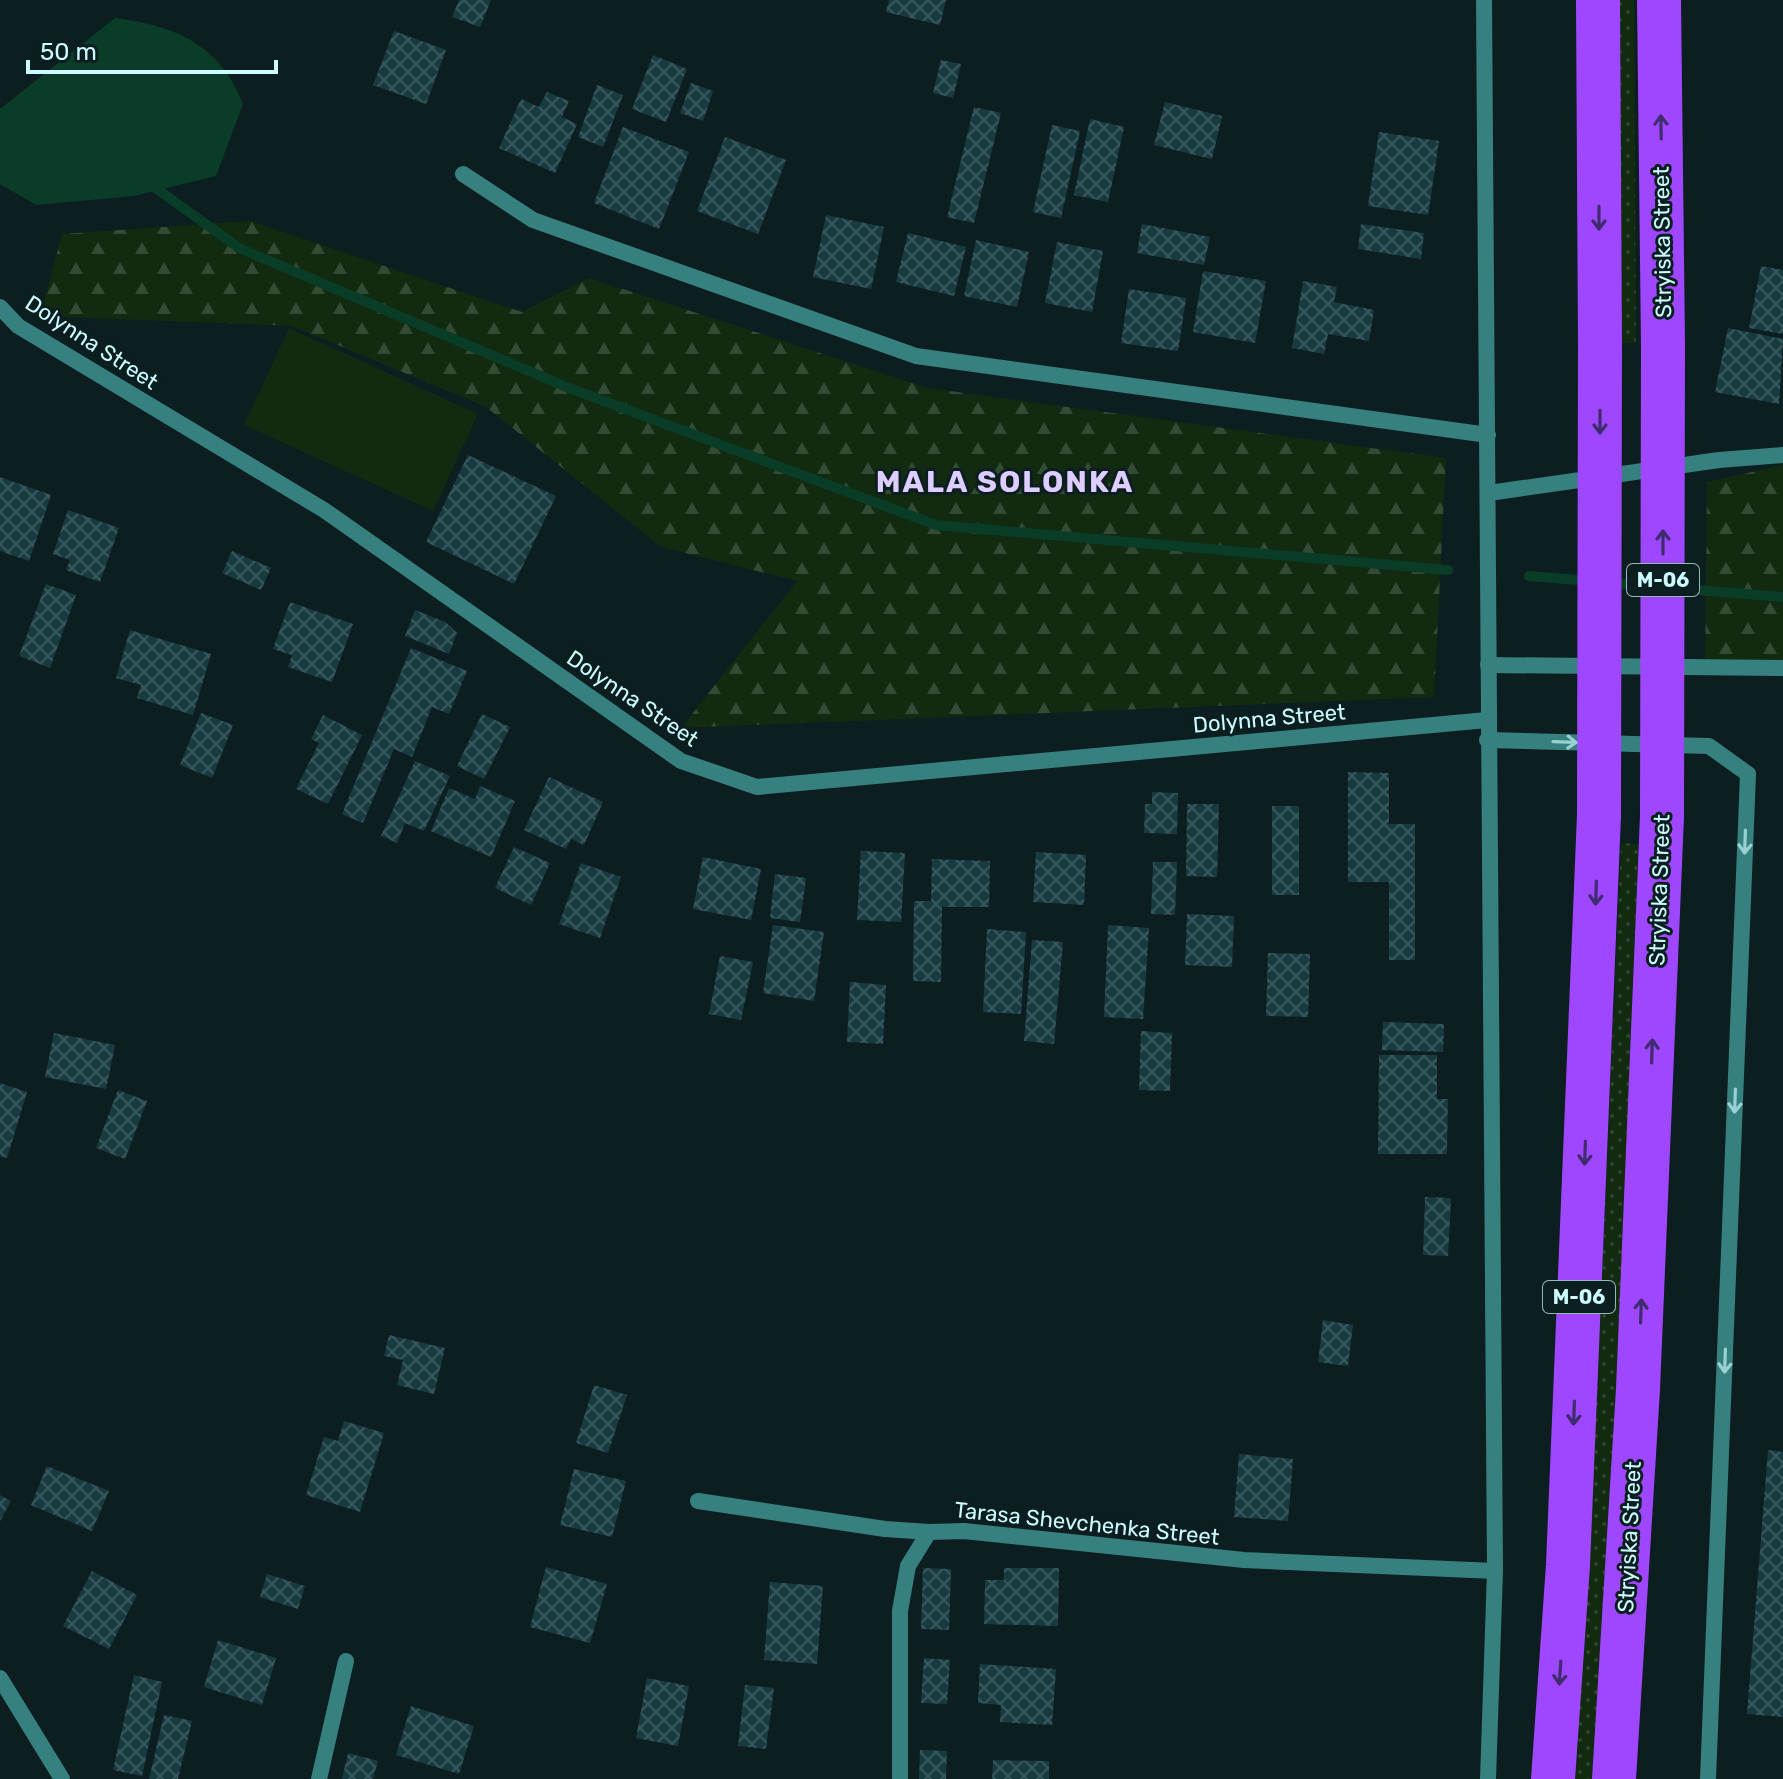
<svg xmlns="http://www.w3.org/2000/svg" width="1783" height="1779" viewBox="0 0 1783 1779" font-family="Rubik,sans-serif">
	<defs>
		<pattern id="green-dots" width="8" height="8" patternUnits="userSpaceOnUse" patternTransform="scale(2)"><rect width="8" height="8" fill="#122a10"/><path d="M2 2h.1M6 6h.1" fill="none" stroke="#334a34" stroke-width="1.8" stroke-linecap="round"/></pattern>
		<pattern id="forest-firs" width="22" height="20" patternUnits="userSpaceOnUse" patternTransform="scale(2)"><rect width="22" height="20" fill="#122a10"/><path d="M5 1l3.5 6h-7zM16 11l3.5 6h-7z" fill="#334a34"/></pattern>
		<pattern id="building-cross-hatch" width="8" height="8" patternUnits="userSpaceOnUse" patternTransform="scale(2)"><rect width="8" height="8" fill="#183b41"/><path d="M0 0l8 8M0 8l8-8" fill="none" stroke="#38585e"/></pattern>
	</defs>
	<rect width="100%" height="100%" fill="#0c1e20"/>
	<g fill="url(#green-dots)">
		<path d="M1620 0H1634L1636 343H1622Z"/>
		<path d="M1621 843 1638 844 1620 1342 1592 1779H1573L1599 1344Z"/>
	</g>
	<g fill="url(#forest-firs)">
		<path d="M250 221 522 312 589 278 928 388 1446 458 1434 697 681 728 797 581 661 547 486 407 292 326 40 316 62 234Z"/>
		<path d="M1783 465V672L1705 667 1707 482Z"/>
	</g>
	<path fill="#122a10" d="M289 328 478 414 433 511 244 425Z"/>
	<path fill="#093d28" d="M115 18C176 26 219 44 243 104L216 176 134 196 36 205 0 184V109Z"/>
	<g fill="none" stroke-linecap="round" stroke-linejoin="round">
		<g stroke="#093d28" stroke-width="10">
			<path d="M150 184 239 248 569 388 936 525 1448 570"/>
			<path d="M1529 576 1590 581"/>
			<path d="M1610 583 1653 586"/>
			<path d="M1673 588 1783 597"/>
		</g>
	</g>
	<g fill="url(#building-cross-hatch)">
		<path d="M459 0H491L480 27 452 17Z"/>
		<path d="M889 0H946L940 25 886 12Z"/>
		<path d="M394 31 446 50 426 104 373 85Z"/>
		<path d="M653 55 687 69 666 122 632 109Z"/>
		<path d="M941 60 961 64 953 98 933 93Z"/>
		<path d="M691 83 713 91 703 121 680 113Z"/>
		<path d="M597 85 623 95 603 147 578 137Z"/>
		<path d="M547 92 569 101 562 117 577 124 555 173 499 148 521 99 539 107Z"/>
		<path d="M1165 102 1222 116 1212 159 1154 145Z"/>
		<path d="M974 107 1001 113 974 223 947 217Z"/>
		<path d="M1090 119 1124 127 1108 202 1074 195Z"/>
		<path d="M1052 125 1080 131 1061 218 1033 212Z"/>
		<path d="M623 127 689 152 659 229 594 203Z"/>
		<path d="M1379 132 1439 141 1428 215 1368 206Z"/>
		<path d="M725 137 786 160 758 234 697 211Z"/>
		<path d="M826 215 884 227 871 289 813 277Z"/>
		<path d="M1142 224 1210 237 1204 265 1137 253Z"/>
		<path d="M1361 224 1424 233 1421 259 1358 249Z"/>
		<path d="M908 233 966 247 954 296 896 282Z"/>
		<path d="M976 240 1029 252 1017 307 964 296Z"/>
		<path d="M1057 242 1103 251 1092 312 1045 303Z"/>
		<path d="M1761 266 1783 270V334L1749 328Z"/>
		<path d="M1203 271 1266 281 1255 343 1193 332Z"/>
		<path d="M1303 281 1337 287 1334 302 1374 310 1369 341 1328 334 1324 354 1292 348Z"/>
		<path d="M1129 289 1186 298 1178 351 1121 343Z"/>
		<path d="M1728 328 1783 339 1779 404 1715 392Z"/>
		<path d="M468 455 556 496 514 584 426 542Z"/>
		<path d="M0 477 51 495 29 561 0 551Z"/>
		<path d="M68 510 119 528 100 582 66 570 70 560 53 554Z"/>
		<path d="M232 551 271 568 261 590 222 573Z"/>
		<path d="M46 584 76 595 50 668 19 656Z"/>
		<path d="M290 602 353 624 332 682 288 667 292 655 273 649Z"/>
		<path d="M415 610 445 622 457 633 449 654 405 636Z"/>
		<path d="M130 630 211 654 193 715 137 698 141 685 116 678Z"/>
		<path d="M411 648 467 671 449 714 432 707 412 757 394 749 363 823 342 814Z"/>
		<path d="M201 713 233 725 212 778 180 765Z"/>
		<path d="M482 714 510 727 484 779 457 766Z"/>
		<path d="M323 715 362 735 328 804 296 789 319 743 311 739Z"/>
		<path d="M415 761 450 776 424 831 405 823 397 843 381 836Z"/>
		<path d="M1348 772 1389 773V824H1415V960H1389V882H1348Z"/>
		<path d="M549 777 603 802 584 845 571 839 566 849 524 830Z"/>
		<path d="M480 786 515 801 491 857 431 831 449 788 475 799Z"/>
		<path d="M1152 792 1178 793 1177 834 1144 833 1145 804H1152Z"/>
		<path d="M1187 804H1219L1217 877 1186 876Z"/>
		<rect x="1272" y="806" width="27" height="89"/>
		<path d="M514 847 550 863 531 905 495 888Z"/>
		<path d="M861 851 905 853 901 922 857 920Z"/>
		<path d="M1036 852 1086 855 1084 905 1033 902Z"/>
		<path d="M703 857 761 869 751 920 693 909Z"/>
		<path d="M932 859 990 861 989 907H942L941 982 913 981 914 901H931Z"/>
		<path d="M1153 862H1177L1175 915 1151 914Z"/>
		<path d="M581 863 621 877 600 938 559 924Z"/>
		<path d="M775 874 806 878 800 922 770 918Z"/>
		<path d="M1187 914 1234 916 1232 967 1185 965Z"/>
		<path d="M773 925 824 932 814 1001 763 993Z"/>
		<path d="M1108 925 1149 928 1143 1019 1104 1017Z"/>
		<path d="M987 929 1026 932 1021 1014 983 1012Z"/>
		<path d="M1032 940 1063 942 1054 1044 1024 1041Z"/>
		<path d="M1268 953 1310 954 1308 1017 1266 1016Z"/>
		<path d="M720 956 753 962 741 1020 709 1014Z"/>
		<path d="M850 982 886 985 883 1044 847 1042Z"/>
		<path d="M1383 1022 1444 1024 1443 1052 1382 1050Z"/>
		<path d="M1141 1031 1172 1033 1170 1091 1139 1090Z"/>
		<path d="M54 1033 115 1045 106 1089 45 1077Z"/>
		<path d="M1379 1055H1437V1099H1448L1447 1154H1378Z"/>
		<path d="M0 1083 27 1092 7 1158 0 1156Z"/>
		<path d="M118 1090 147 1101 125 1159 96 1148Z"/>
		<path d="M1425 1197 1451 1198 1448 1256 1423 1255Z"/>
		<path d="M1323 1320 1353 1325 1348 1366 1318 1362Z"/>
		<path d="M389 1335 445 1348 434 1394 397 1385 403 1360 384 1356Z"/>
		<path d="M594 1385 627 1395 608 1453 576 1443Z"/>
		<path d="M344 1421 384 1433 360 1512 306 1495 324 1437 338 1441Z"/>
		<path d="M1768 1450 1783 1452V1717L1747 1714Z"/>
		<path d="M1239 1454 1293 1459 1288 1521 1234 1517Z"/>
		<path d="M47 1466 109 1491 92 1531 31 1505Z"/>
		<path d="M574 1469 626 1481 612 1537 560 1525Z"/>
		<path d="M0 1495 11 1501 0 1521Z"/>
		<path d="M546 1567 607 1584 590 1643 530 1627Z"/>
		<path d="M923 1568 951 1569 949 1630 921 1629Z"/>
		<path d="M1004 1568H1059L1058 1626 984 1624 985 1580H1004Z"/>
		<path d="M92 1571 137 1595 109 1649 63 1626Z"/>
		<path d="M267 1574 305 1586 298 1609 260 1597Z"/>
		<path d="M770 1582 823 1586 817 1664 764 1660Z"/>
		<path d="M218 1640 276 1658 262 1705 204 1687Z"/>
		<path d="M924 1658 950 1660 947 1704 921 1703Z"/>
		<path d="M980 1664 1056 1669 1052 1725 1000 1722 1001 1705 978 1703Z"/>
		<path d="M134 1675 162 1682 142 1776 113 1770Z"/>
		<path d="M647 1678 689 1686 678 1746 636 1738Z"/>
		<path d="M745 1685 774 1688 766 1749 738 1746Z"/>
		<path d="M411 1706 474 1726 459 1774 396 1755Z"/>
		<path d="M164 1715 192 1721 178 1779H149Z"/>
		<path d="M920 1750 947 1751 946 1779H919Z"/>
		<path d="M348 1753 378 1761 373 1779H342Z"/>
		<path d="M993 1760 1049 1761V1779H992Z"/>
	</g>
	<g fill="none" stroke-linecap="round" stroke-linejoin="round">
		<g stroke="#378080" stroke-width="16">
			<path d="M1488 665 1783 668"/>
			<path d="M1487 740 1709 746 1748 774 1708 1779"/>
			<path d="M698 1501 885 1529 929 1532"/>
			<path d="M319 1779 346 1661"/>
		</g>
		<g stroke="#378080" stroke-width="16">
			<path d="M1484 0 1495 1571 1488 1779"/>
			<path d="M463 174 533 220 916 356 1488 435"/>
			<path d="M0 307 18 326 324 510 681 761 757 787 1487 720"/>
			<path d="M1489 493 1719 460 1783 455"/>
			<path d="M0 1678 62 1779"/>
			<path d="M900 1779V1611L908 1566 929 1532 964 1531 1244 1560 1495 1571"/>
		</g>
		<g stroke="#9f47ff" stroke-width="44">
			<path d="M1598 0 1600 344"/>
			<path d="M1659 0 1663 345"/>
			<path d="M1553 1779 1568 1565 1599 815"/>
			<path d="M1614 1779 1638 1389 1662 816"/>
		</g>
		<g stroke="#9f47ff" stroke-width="44">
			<path d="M1599 815 1600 344"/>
			<path d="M1662 816 1663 345"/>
		</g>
	</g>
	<defs><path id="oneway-shaft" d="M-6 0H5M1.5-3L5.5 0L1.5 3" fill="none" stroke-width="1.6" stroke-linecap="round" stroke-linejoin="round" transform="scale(2)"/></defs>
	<g stroke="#3f2c6e">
		<use href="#oneway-shaft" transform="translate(1661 127) rotate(-91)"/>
		<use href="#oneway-shaft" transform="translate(1599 218) rotate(90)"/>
		<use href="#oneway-shaft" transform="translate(1600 422) rotate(90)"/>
		<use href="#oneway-shaft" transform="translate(1663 542) rotate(-90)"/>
		<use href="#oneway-shaft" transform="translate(1596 893) rotate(92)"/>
		<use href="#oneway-shaft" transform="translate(1652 1051) rotate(-88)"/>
		<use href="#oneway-shaft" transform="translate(1585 1153) rotate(92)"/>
		<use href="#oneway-shaft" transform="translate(1641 1311) rotate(-88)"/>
		<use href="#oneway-shaft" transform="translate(1574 1413) rotate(92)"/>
		<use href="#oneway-shaft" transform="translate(1560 1673) rotate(94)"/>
	</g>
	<g stroke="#98d0d3">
		<use href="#oneway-shaft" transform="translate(1565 742) rotate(2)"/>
		<use href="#oneway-shaft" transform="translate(1745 842) rotate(92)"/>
		<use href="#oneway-shaft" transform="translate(1735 1101) rotate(92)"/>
		<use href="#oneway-shaft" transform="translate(1725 1361) rotate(92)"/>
	</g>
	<g text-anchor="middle" stroke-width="6" stroke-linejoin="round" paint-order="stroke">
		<g fill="#0c1e20" stroke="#92b9bc" stroke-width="2">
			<rect x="1627" y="564" width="72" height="32" rx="6"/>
			<rect x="1543" y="1281" width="72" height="32" rx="6"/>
		</g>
		<g font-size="20" font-weight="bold" fill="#ccfbff">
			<text x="1663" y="587">М-06</text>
			<text x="1579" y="1304">М-06</text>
		</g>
		<g font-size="22" fill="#ccfbff" stroke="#0c1e20">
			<text transform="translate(1662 242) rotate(-91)" y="8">Stryiska Street</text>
			<text transform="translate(92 342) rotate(33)" y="8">Dolynna Street</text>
			<text transform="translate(633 698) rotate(34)" y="8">Dolynna Street</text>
			<text transform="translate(1269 718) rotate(-5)" y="8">Dolynna Street</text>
			<text transform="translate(1659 890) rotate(-88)" y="8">Stryiska Street</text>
			<text transform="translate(1087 1523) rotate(6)" y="8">Tarasa Shevchenka Street</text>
			<text transform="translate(1629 1537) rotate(-87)" y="8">Stryiska Street</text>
		</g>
		<g font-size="30" font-weight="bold" letter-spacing="2" fill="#deceff" stroke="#0c1e20">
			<text x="1005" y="492">MALA SOLONKA</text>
		</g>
	</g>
	<path d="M28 60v12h248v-12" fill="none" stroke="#ccfbff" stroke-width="4"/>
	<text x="40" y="60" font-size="24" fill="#ccfbff" stroke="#0c1e20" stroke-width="6" paint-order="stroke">50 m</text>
</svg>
